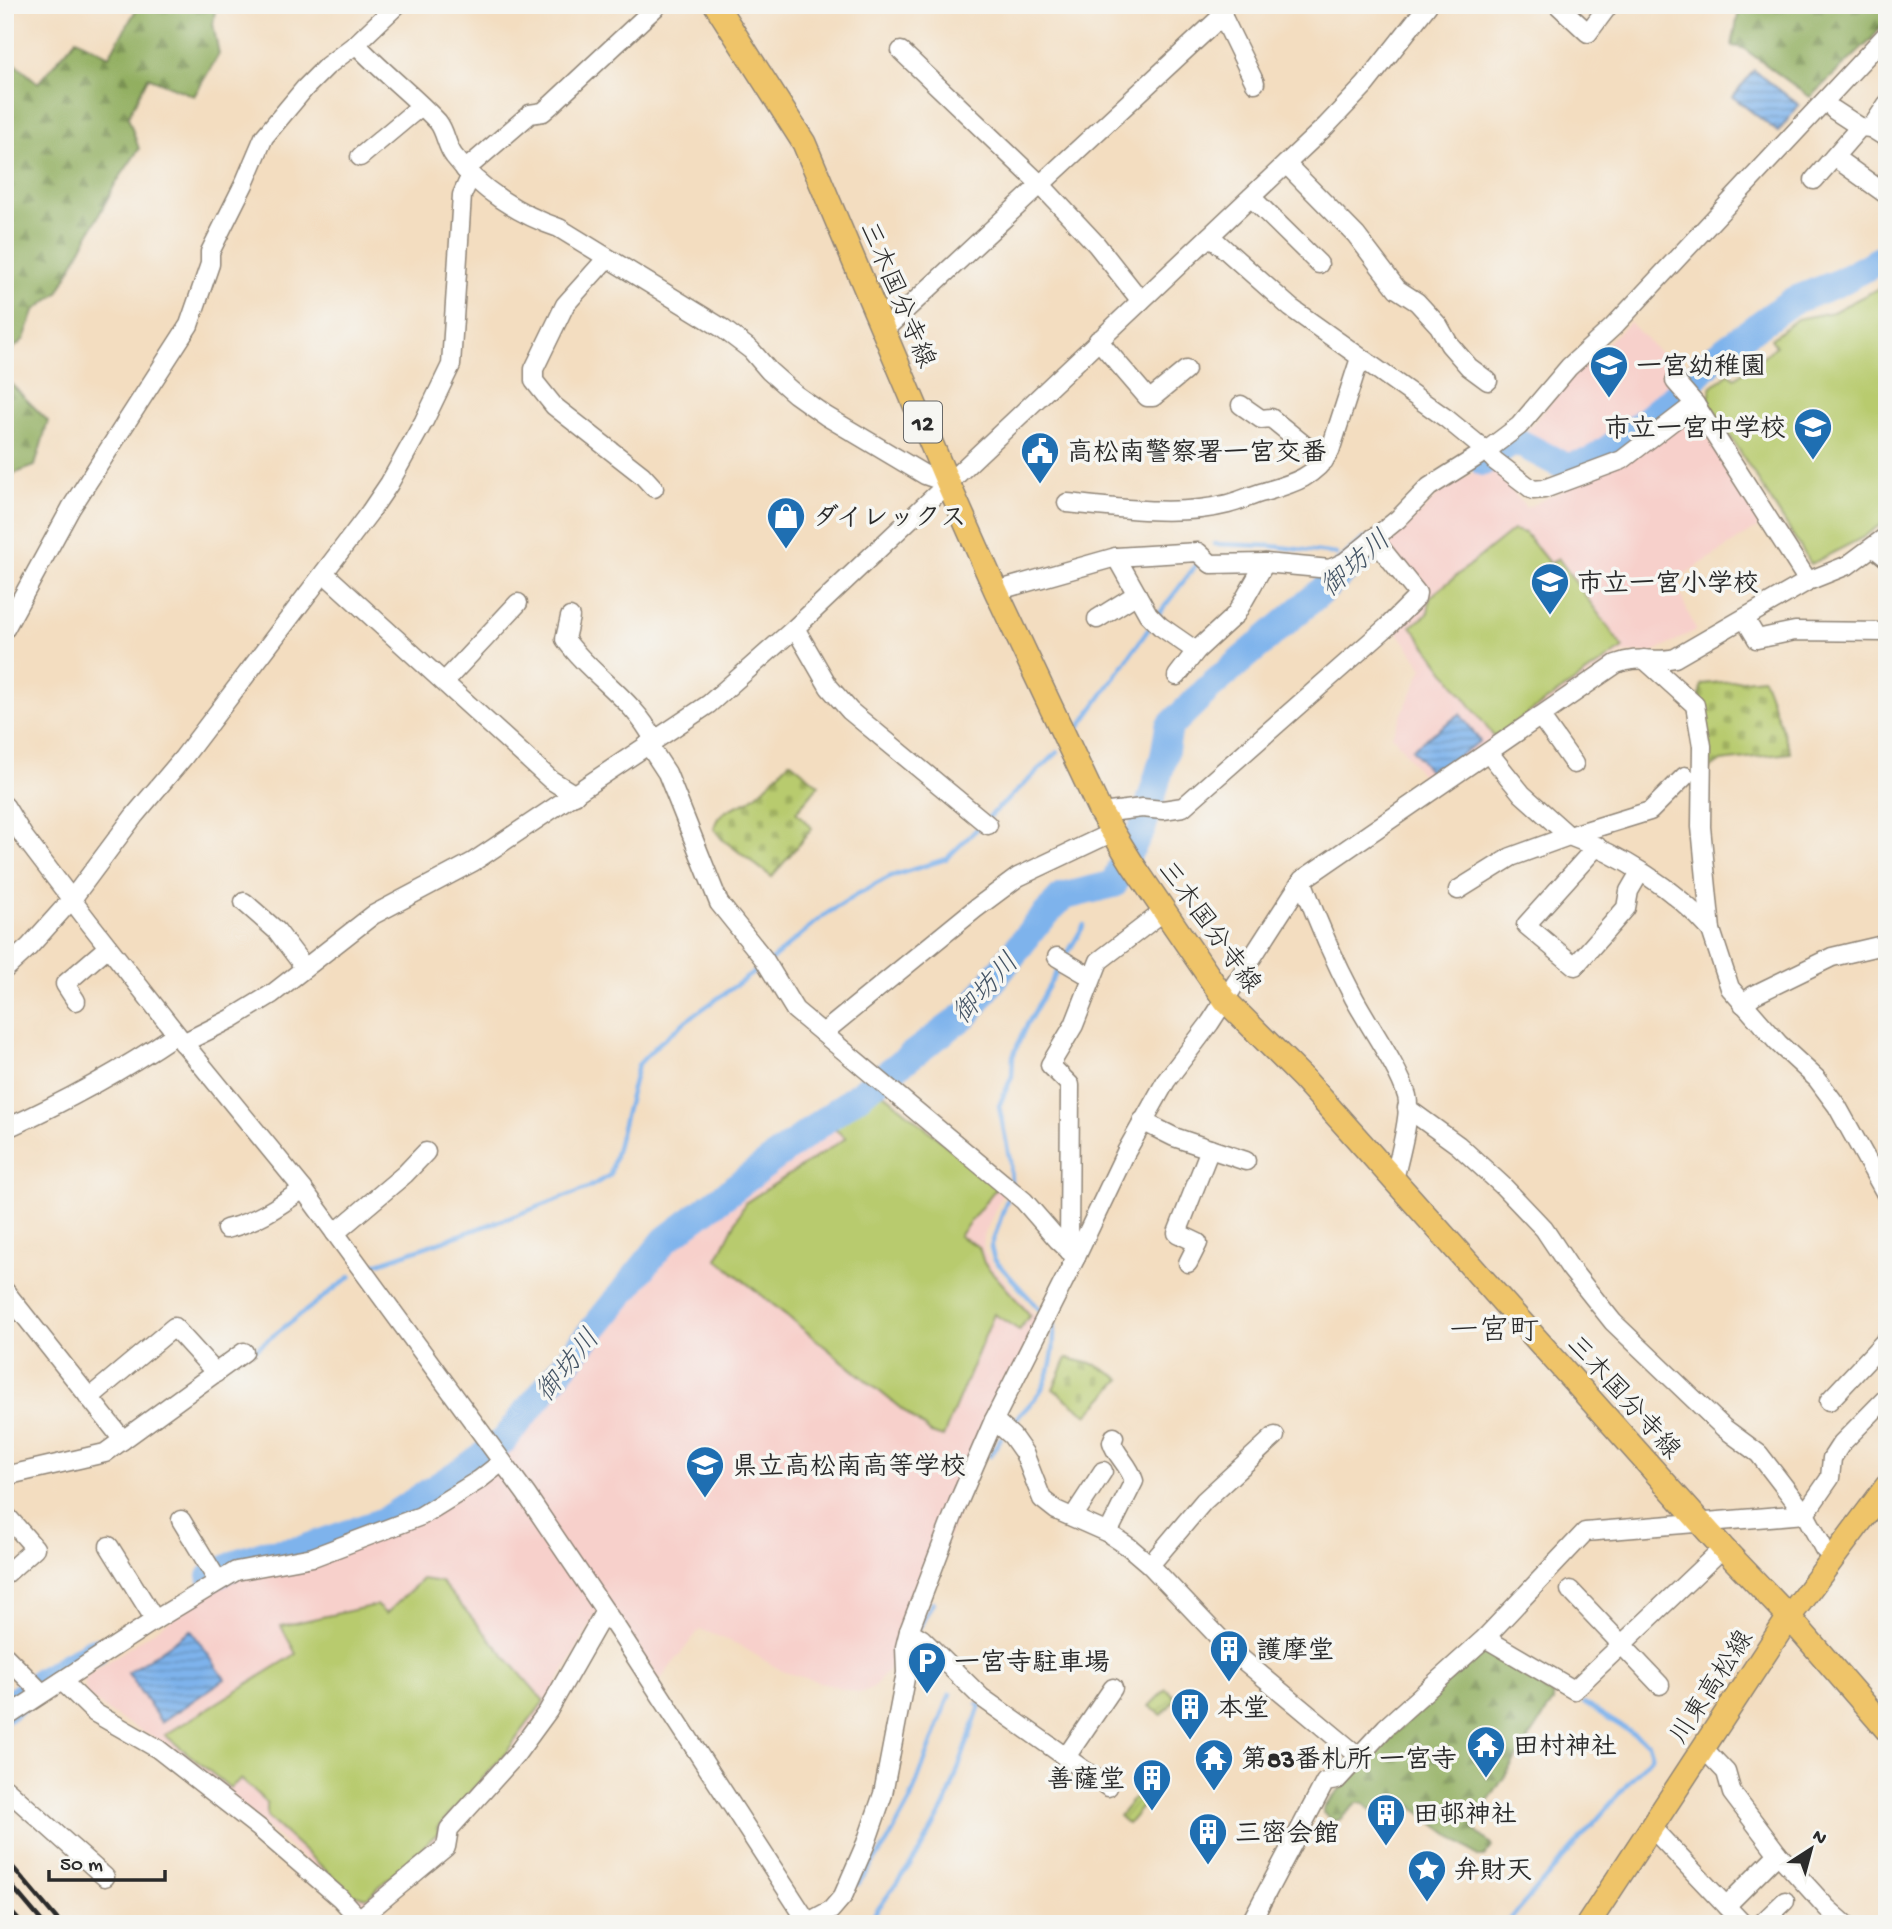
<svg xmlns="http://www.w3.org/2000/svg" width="1892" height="1929" viewBox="0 0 1892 1929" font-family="'Gochi Hand','Klee One',sans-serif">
	<defs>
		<pattern id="forest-firs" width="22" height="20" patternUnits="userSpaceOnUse" patternTransform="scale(1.75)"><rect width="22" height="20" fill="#92af61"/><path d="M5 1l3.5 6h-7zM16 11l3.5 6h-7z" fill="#778f50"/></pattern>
		<pattern id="cemetery-stones" width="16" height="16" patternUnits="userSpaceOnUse" patternTransform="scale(1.75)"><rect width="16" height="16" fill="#b8cb6e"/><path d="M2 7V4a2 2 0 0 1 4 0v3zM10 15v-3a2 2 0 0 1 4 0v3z" fill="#9eae5f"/></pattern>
		<pattern id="garden-furrows" width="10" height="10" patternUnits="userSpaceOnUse" patternTransform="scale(1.75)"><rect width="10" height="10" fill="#b8cb6e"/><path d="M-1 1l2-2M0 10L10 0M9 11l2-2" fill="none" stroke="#9eae5f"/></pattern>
		<pattern id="water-rules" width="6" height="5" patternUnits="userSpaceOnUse" patternTransform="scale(1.75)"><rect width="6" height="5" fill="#7eb3ec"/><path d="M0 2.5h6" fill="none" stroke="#6792bf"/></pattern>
	</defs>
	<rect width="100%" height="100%" fill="#f6f6f2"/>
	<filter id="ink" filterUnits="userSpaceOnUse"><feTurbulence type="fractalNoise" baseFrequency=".0143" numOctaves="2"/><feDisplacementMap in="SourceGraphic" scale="14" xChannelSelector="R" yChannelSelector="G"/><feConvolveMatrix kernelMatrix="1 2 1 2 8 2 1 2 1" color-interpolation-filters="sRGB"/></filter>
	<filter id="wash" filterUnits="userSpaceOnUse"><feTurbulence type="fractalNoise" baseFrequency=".00686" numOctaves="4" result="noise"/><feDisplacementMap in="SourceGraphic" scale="28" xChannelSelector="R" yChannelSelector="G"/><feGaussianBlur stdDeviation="1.57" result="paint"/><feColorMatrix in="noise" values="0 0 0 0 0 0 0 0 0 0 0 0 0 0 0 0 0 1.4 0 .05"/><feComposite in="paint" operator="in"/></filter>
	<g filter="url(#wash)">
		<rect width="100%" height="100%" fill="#f3ddc0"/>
		<g fill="#f7d0cb">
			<path d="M1630 322 1685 380 1644 418 1593 455 1571 464 1539 450 1522 436 1585 362Z"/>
			<path d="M1686 422H1698L1763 524 1674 581 1696 630 1652 653H1622L1430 786 1392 735 1423 668 1397 631 1424 602V593L1385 545 1413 521 1442 491 1490 463 1526 508 1576 484Z"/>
			<path d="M879 1088 1004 1190 983 1238 984 1251 991 1263 1038 1319 899 1657 873 1688 859 1693 784 1672 739 1645 700 1629 660 1680 605 1600 537 1719 449 1824 430 1852 369 1903 352 1900 173 1748 120 1719 86 1695 84 1678 237 1575 421 1521 505 1456 664 1246Z"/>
		</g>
		<g fill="url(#forest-firs)" stroke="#5e6d46" stroke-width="2">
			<path d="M139 5H216L213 24 219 54 194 96 148 77 128 117 139 149 114 186 58 293 34 311 24 339 5 356V55L38 83 76 39 109 56Z"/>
			<path d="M1740 5H1887V17L1871 40 1810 97 1743 48 1732 46Z"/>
			<path d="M5 378 48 421 35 466 5 477Z"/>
			<path d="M1485 1652 1553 1695V1702L1473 1825 1474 1830 1491 1844 1492 1847 1484 1857H1479L1406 1802 1400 1803 1385 1818H1381L1363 1803H1357L1339 1820 1334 1821 1323 1813V1808C1373 1754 1425 1702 1481 1653Z"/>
		</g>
		<g fill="url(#cemetery-stones)" stroke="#727b4c" stroke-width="2">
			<path d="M1763 678 1791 753 1721 761 1704 773 1699 696 1702 684Z"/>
			<path d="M790 761 819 785 796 812 812 828 772 877 722 839 714 829C717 810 734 808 748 801 761 793 778 773 790 761Z"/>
			<path d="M1067 1358 1096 1365 1121 1379 1087 1415 1053 1389Z"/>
		</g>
		<g fill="url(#garden-furrows)" stroke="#727b4c" stroke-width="2">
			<path d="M1166 1689 1176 1698 1162 1715 1149 1706Z"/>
			<path d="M1150 1792 1152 1795 1128 1824 1119 1816 1133 1799Z"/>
		</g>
		<g fill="#b8cb6e" stroke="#727b4c" stroke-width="2">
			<path d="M1887 284V520L1862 538 1811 564 1708 401 1712 386 1729 373 1735 378 1776 346 1771 339 1797 319 1833 312Z"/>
			<path d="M1513 530 1525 533 1550 564 1558 558 1623 648 1494 737 1411 626 1428 614 1430 597Z"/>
			<path d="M881 1091 997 1187 959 1236 979 1247 984 1263 1030 1315 1019 1330 994 1314 943 1437 931 1433 717 1259 745 1203 846 1138 832 1127Z"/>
			<path d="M422 1579 441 1582 544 1701 505 1754 437 1828 439 1832 367 1898 352 1894 267 1817V1803L241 1779 230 1788 165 1735 296 1654 281 1626 376 1605 386 1614Z"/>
		</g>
		<g fill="url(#water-rules)" stroke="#546f8c" stroke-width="2">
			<path d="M1754 70 1799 105 1778 132 1733 97Z"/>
			<path d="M1460 714 1480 741 1432 775 1412 749Z"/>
			<path d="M191 1630 225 1679 161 1722 128 1673Z"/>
		</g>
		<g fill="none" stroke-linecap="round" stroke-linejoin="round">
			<g stroke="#7eb3ec" stroke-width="4.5">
				<path d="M1214 544 1272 546 1336 554"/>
				<path d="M1158 615 1196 565"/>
				<path d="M1078 729 1150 627"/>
				<path d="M987 819 1058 752"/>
				<path d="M1066 956 1084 925"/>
				<path d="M770 961 823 916 856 895 889 877 946 859 981 825"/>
				<path d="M1011 1184 1010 1161 999 1106 1012 1076 1013 1056 1024 1030 1059 968"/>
				<path d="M1009 1194 991 1247 994 1259 1041 1311"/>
				<path d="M370 1266 514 1216 588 1188 610 1175 638 1065 656 1046 687 1020 763 966"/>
				<path d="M253 1351 351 1276"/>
				<path d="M1012 1423C1037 1397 1048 1389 1053 1352 1054 1342 1055 1333 1053 1323"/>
				<path d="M990 1456 1001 1438"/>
				<path d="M919 1628 933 1602"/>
				<path d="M1500 1657 1555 1691"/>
				<path d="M858 1884 887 1843 910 1801 950 1694"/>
				<path d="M867 1924 920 1851 946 1804 980 1706 977 1704"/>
				<path d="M1506 1924 1652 1756 1648 1743 1584 1703"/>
			</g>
			<g stroke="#7eb3ec" stroke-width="28">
				<path d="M1483 462 1514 440 1566 467 1590 462 1629 434 1682 390 1717 355 1792 301 1838 283 1887 256"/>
				<path d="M211 1577 242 1561 263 1554 300 1550 384 1521 469 1466 504 1440 665 1240 968 1013 1034 927 1062 897 1114 884 1122 864 1142 829 1164 756 1169 727 1210 687 1369 550"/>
				<path d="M5 1709 42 1681 94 1651"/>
			</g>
		</g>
	</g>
	<g filter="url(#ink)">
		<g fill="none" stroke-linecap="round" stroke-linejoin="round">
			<g stroke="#8f8476" stroke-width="21">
				<g id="minor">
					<path d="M1217 5 1255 83"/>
					<path d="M1558 5 1588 33 1609 5"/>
					<path d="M356 44C382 72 413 95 438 122 446 132 446 146 454 156 479 189 520 215 559 228L722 328 751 350 769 371 795 394 826 416 925 475 948 483"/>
					<path d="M901 51 1040 184 1096 244 1141 301"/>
					<path d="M1887 104 1871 128 1887 138"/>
					<path d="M1834 110 1860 127"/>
					<path d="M360 157 421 106"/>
					<path d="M1834 157 1887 195"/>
					<path d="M1286 164 1356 235 1397 289 1417 302 1439 326 1449 344 1469 367 1488 381"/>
					<path d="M465 170 530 114 543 112 551 105 658 5"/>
					<path d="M1814 180 1860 127 1871 128"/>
					<path d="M1251 197 1319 264"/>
					<path d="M1210 236 1291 308 1447 419 1486 451 1495 461 1533 490 1544 489 1622 460 1695 404 1808 581"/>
					<path d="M607 258 565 305 534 369V381L554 406 642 475 654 488"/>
					<path d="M884 330 1223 15"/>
					<path d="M1098 340 1147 397H1153L1186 370"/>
					<path d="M1675 381 1695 404"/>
					<path d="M1241 405 1261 419 1271 418 1324 461"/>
					<path d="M1067 503C1117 508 1178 517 1228 504 1240 501 1252 495 1264 492 1291 484 1315 478 1330 451L1360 358"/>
					<path d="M1873 547 1887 558"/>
					<path d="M1116 557 1148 614 1160 626 1196 651"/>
					<path d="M324 573 551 780 575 795"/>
					<path d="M996 591 1116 557 1198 552 1211 564 1265 563 1330 569 1345 562 1398 519 1429 487 1486 451 1519 426 1569 367 1613 327 1887 34"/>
					<path d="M570 617 565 639C591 676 633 698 654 740"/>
					<path d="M1097 619 1137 594"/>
					<path d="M1745 619 1757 639 1795 631 1887 632"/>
					<path d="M795 628 829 687 850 711 988 825"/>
					<path d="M5 629 71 508 189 325 210 264V252L244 184 264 137 305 88 327 66 356 44 397 5"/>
					<path d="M1644 659 1695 705 1702 746 1701 827 1711 930 1730 988 1778 1043 1817 1079 1837 1106 1887 1196"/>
					<path d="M1177 676 1196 651 1236 614 1265 563"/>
					<path d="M445 681 518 603"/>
					<path d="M1540 716 1574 764"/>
					<path d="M648 744 667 773 719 903 764 959 795 1010 1024 1201 1058 1240 1076 1257"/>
					<path d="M1489 753 1522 794 1569 836 1650 811 1685 776"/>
					<path d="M5 806 24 837 88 921 186 1046 303 1189 526 1494 618 1630 809 1924"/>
					<path d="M1101 813 1142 808 1163 810 1183 807 1387 627 1416 598 1417 593 1373 538"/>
					<path d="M1597 846 1526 925 1575 966 1626 908 1629 891 1640 872"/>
					<path d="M1302 880C1317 921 1334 960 1354 998 1369 1026 1399 1068 1407 1096 1412 1114 1398 1161 1394 1180"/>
					<path d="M1458 890 1511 857 1569 836C1621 855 1674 888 1711 930"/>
					<path d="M244 902 277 931 305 968"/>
					<path d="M1057 957 1091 977"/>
					<path d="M5 969 29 947 72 899 134 816 183 758 370 512 389 484 424 421 451 365 462 195 471 175"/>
					<path d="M76 1001 65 984 108 947"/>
					<path d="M1743 1004 1754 995 1832 957 1887 944"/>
					<path d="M823 1033 975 909 1018 877 1113 832"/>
					<path d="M183 1043 231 1019 272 994 373 915 473 862 709 704 795 628 1326 126 1365 85 1428 5"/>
					<path d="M1407 1108 1458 1145 1503 1186 1544 1229 1570 1268 1613 1322 1724 1428 1759 1454 1805 1514 1824 1549 1833 1556"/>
					<path d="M1142 1121 1174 1137 1246 1161"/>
					<path d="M5 1129C67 1101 120 1072 176 1034"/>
					<path d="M226 1229C256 1222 278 1207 303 1189"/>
					<path d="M335 1233 405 1174 426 1152"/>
					<path d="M1069 1251 1070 1085 1050 1065 1074 1025 1099 961 1164 911"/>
					<path d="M1188 1263 1198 1243 1177 1233 1210 1149"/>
					<path d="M5 1291 123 1440"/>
					<path d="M89 1398 174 1327 216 1373"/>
					<path d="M1829 1401 1887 1339"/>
					<path d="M994 1420 1012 1436 1024 1453 1042 1499 1056 1510 1108 1533 1129 1547 1150 1565 1231 1650 1358 1756"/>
					<path d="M5 1476 105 1453 244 1352"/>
					<path d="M5 1514 35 1548 5 1575"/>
					<path d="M1073 1517 1103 1471"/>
					<path d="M181 1520 218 1581"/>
					<path d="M1108 1533 1134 1481C1129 1464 1116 1456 1112 1442L1114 1437"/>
					<path d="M109 1546 155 1620"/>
					<path d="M1150 1565 1204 1501 1275 1436"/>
					<path d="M1570 1590 1660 1685"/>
					<path d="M909 1631 922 1639 981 1697 1108 1787"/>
					<path d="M1485 1638 1574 1690 1723 1548"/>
					<path d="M5 1656 42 1693"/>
					<path d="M62 1681 95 1713 158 1749 259 1828 340 1898 364 1924"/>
					<path d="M5 1718 155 1620 236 1571 313 1557 421 1516 479 1480 502 1462"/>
					<path d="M1703 1748 1726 1772 1732 1793 1778 1854 1827 1908 1845 1924"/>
					<path d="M1066 1757 1113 1688"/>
					<path d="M5 1788 105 1877"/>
					<path d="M1651 1827 1743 1924"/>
					<path d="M1726 1906 1778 1854"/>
					<path d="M359 1919 446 1847 449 1829 515 1756 548 1711 605 1611"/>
					<path d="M805 1924 831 1910 843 1896 866 1843 883 1794 906 1673 905 1647 909 1631 958 1503 994 1420 1076 1257 1126 1152 1166 1081 1210 1023 1302 880 1616 664C1639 655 1653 663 1675 658L1808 581 1848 565 1887 536"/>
					<path d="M1250 1924 1325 1782 1337 1780 1386 1727 1485 1638 1585 1532 1805 1514 1830 1478 1832 1458 1841 1444 1887 1397"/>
					<path d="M1761 1924 1785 1901"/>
				</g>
			</g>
			<g stroke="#8f8476" stroke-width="26">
				<g id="major">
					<path d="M716 5 804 143 948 483 996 591 1101 813 1133 865 1225 1000 1303 1078 1723 1548 1789 1617 1887 1730"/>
					<path d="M1588 1924 1789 1617 1887 1486"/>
				</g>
			</g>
			<use href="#minor" stroke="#fff" stroke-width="18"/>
			<use href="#major" stroke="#efc469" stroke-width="23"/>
			<g stroke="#2b2b2b" stroke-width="4.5">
				<path d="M5 1858 61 1924"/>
				<path d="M5 1878 44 1924"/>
				<path d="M5 1905 22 1924"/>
			</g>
		</g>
	</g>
	<defs>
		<g id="school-pin" transform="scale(2.0125)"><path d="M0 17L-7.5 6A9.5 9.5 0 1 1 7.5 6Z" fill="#1f6fb2" stroke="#f6f6f2"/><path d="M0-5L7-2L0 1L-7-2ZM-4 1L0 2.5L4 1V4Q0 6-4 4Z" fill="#fff"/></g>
		<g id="civic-pin" transform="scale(2.0125)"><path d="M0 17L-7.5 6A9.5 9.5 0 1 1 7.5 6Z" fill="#1f6fb2" stroke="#f6f6f2"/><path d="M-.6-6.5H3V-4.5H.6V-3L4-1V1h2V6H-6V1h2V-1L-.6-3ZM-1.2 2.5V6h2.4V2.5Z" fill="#fff"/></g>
		<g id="shop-pin" transform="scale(2.0125)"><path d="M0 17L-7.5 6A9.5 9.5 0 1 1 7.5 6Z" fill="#1f6fb2" stroke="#f6f6f2"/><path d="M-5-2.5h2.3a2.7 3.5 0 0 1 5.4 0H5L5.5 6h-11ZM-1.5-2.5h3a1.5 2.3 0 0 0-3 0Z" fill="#fff"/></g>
		<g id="building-pin" transform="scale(2.0125)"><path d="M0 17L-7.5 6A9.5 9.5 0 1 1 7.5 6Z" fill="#1f6fb2" stroke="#f6f6f2"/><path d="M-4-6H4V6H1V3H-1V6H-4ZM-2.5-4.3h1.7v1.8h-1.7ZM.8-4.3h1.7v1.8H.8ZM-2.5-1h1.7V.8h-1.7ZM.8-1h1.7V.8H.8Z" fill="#fff"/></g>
		<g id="parking-pin" transform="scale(2.0125)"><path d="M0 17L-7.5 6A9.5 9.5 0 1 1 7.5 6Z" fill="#1f6fb2" stroke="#f6f6f2"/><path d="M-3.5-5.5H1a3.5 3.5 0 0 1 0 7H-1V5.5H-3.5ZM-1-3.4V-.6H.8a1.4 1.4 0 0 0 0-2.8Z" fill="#fff"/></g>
		<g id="temple-pin" transform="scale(2.0125)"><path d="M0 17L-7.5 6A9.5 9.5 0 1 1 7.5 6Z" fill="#1f6fb2" stroke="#f6f6f2"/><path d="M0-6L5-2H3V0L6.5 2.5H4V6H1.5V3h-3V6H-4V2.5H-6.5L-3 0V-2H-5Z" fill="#fff"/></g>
		<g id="sight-pin" transform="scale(2.0125)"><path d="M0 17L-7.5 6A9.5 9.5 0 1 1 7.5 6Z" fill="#1f6fb2" stroke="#f6f6f2"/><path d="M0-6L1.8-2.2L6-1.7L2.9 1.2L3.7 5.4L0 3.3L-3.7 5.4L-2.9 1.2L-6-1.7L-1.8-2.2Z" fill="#fff"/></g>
	</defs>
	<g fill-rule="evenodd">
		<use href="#school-pin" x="1609" y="365"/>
		<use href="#school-pin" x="1813" y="427"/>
		<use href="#civic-pin" x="1040" y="451"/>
		<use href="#shop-pin" x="786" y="516"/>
		<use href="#school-pin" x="1550" y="582"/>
		<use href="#school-pin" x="705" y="1465"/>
		<use href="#building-pin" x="1229" y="1649"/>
		<use href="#parking-pin" x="927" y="1661"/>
		<use href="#building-pin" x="1190" y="1707"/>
		<use href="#temple-pin" x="1486" y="1745"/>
		<use href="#temple-pin" x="1214" y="1758"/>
		<use href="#building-pin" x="1152" y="1778"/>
		<use href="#building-pin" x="1386" y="1813"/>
		<use href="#building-pin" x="1208" y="1832"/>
		<use href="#sight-pin" x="1427" y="1869"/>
	</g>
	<g text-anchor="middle" stroke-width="7" stroke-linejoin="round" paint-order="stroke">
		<rect fill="#f6f6f2" stroke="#686867" stroke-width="2" x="904" y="401.5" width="38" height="41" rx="5"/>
		<g font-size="24" font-weight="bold" fill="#2b2b2b">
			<text x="923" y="430">12</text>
		</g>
		<g font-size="26" fill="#2b2b2b" stroke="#f6f6f2">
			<text transform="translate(899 294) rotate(67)" y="9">三木国分寺線</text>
			<text transform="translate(1211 926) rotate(54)" y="9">三木国分寺線</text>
			<text transform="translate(1625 1396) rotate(48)" y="9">三木国分寺線</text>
			<text transform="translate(1710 1686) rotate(-57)" y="9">川東高松線</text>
		</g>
		<g font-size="26" font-weight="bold" fill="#2b2b2b" stroke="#f6f6f2" text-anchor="start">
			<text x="1636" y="374">一宮幼稚園</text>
			<text x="1786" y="436" text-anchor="end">市立一宮中学校</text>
			<text x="1067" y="460">高松南警察署一宮交番</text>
			<text x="813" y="525">ダイレックス</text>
			<text x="1577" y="591">市立一宮小学校</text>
			<text x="732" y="1474">県立高松南高等学校</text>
			<text x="1256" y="1658">護摩堂</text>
			<text x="954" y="1670">一宮寺駐車場</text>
			<text x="1217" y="1716">本堂</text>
			<text x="1513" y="1754">田村神社</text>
			<text x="1241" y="1767">第83番札所 一宮寺</text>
			<text x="1125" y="1787" text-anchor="end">善薩堂</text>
			<text x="1413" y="1822">田邨神社</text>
			<text x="1235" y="1841">三密会館</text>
			<text x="1454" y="1878">弁財天</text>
		</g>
		<g font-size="28" font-style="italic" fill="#445465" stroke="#f6f6f2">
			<text transform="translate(1354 562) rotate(-42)" y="10">御坊川</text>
			<text transform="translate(984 987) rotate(-48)" y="10">御坊川</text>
			<text transform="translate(566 1364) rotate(-51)" y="10">御坊川</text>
		</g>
		<g font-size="30" fill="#2b2b2b" stroke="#f6f6f2">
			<text x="1494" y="1339">一宮町</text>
		</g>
	</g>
	<rect width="1892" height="1929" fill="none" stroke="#f6f6f2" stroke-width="28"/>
	<g transform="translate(1811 1849) rotate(36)" stroke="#f6f6f2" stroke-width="5" paint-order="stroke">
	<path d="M0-5L12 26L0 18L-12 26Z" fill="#2b2b2b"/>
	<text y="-10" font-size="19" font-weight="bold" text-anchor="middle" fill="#2b2b2b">N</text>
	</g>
	<path d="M49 1870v10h116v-10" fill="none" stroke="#2b2b2b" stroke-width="3.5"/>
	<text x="60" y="1870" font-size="21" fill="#2b2b2b" stroke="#f6f6f2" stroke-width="5" paint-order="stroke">50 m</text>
</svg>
